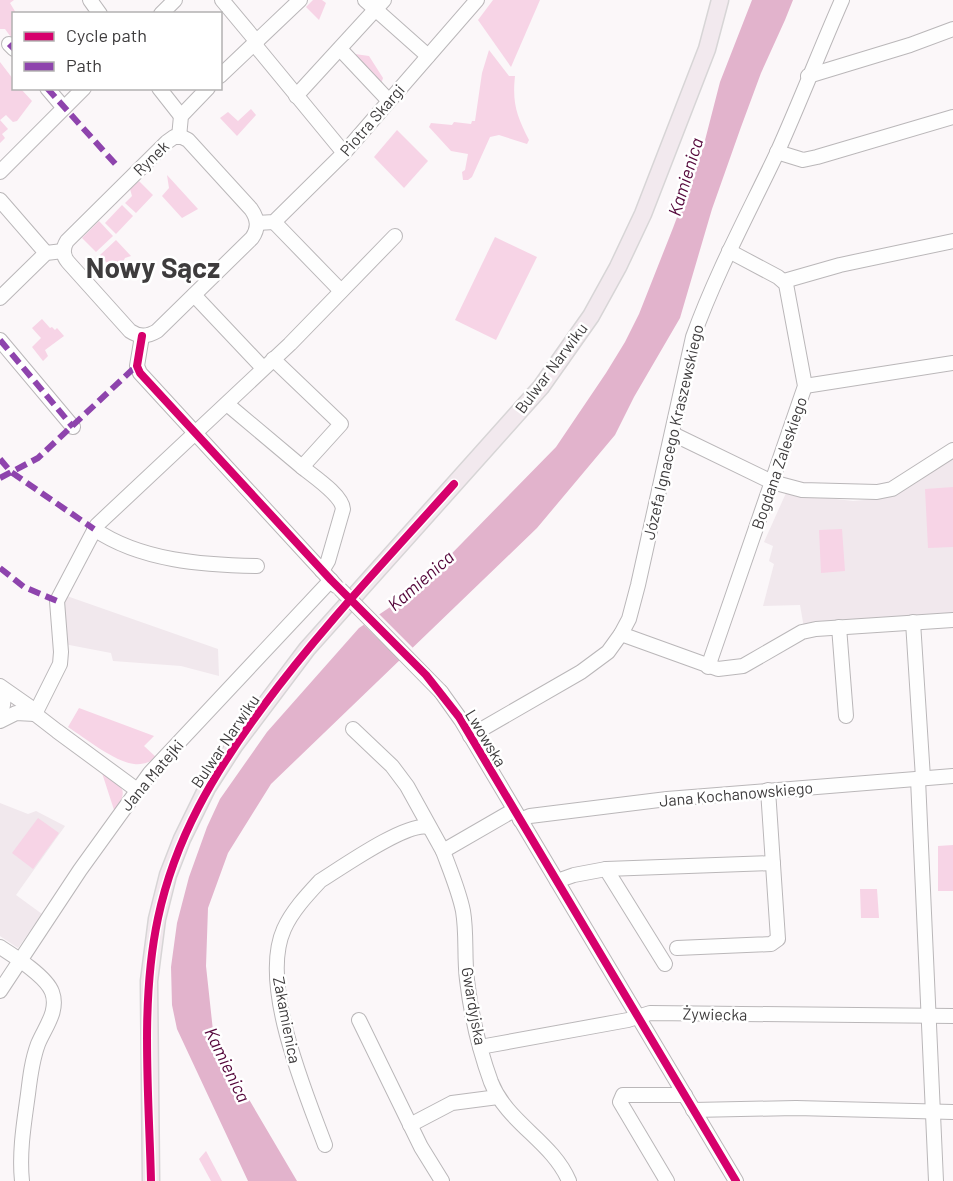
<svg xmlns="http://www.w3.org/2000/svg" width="953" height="1181" viewBox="0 0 953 1181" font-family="Barlow,sans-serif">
	<rect width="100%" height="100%" fill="#fbf7f9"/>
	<g fill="#f1e8ed">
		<path d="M953 457V616L804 628 800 605 763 606 774 564 769 561 773 546 764 542 786 493 853 501 875 499Z"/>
		<path d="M64 595 218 649 219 676 181 666 113 661 111 653 64 644Z"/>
		<path d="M0 803 28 814 36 811 65 826 16 895 42 914 18 948 0 936Z"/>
	</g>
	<g fill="#f7d4e6">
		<path d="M0 0H14L10 3 16 13 14 14 13 40 5 29H0Z"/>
		<path d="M313 0H322L326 3 319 20 306 7Z"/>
		<path d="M493 0H540L511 67 478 20Z"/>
		<path d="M489 50 509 76H515C512 104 517 116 529 140L527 144 499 135 490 137 472 177 468 180H463L462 172 465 170 468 154 451 151 429 127 431 123 452 125 454 122 471 124 472 121H475L482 73Z"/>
		<path d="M355 54 369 56 383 78 381 84 352 58Z"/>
		<path d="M0 62 13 79 14 88 21 89 32 101 17 121 13 122 6 115 0 120 8 129 2 134 5 138 0 143Z"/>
		<path d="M251 109 256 115 237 136 220 118 228 112 238 121Z"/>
		<path d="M397 130 428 161 404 188 374 157Z"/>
		<path d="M167 175 198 209 182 218 162 196 169 188Z"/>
		<path d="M139 181 153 195 136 213 125 203 132 196 130 189Z"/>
		<path d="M122 205 133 216 116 234 105 223Z"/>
		<path d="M99 221 113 236 96 252 82 238Z"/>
		<path d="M495 237 537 257 496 340 455 320Z"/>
		<path d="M116 240 131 256 125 258 122 264 116 261 107 263 100 255Z"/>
		<path d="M42 319 50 328 52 327 55 330 57 328 64 336 45 350 48 356 43 361 32 347 41 338 32 328Z"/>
		<path d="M953 487V547L928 548 925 489Z"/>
		<path d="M842 529 845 571 821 573 819 530Z"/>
		<path d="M79 708 154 736 144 746 157 758C150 762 143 765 134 764 115 762 85 738 68 727Z"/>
		<path d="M102 773C124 789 129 787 115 813Z"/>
		<path d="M38 818 59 833 33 869 12 853Z"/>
		<path d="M953 845V891H938V846Z"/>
		<path d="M860 889H877L879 918H861Z"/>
		<path d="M206 1151 222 1181H211L199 1159Z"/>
	</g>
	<path fill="#e2b3cc" d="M752 0H793L785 20 761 73 741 127 712 209 680 318 634 397 615 435 537 528 271 784 228 853 208 908 206 966 214 1040 297 1181H248L177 1029 172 1005 171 967 177 923 189 877 207 827 220 799 267 732 359 628 417 589 556 447 606 373 625 342 639 314 673 228 703 148 720 82Z"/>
	<path fill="#fbf7f9" d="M377 612 415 650 402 662 362 623Z"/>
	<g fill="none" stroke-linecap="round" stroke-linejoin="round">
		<g stroke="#bab7b9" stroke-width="16">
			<g id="minor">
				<path d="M90 0 100 14"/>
				<path d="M222 0 257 42"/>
				<path d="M365 0 428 56"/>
				<path d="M161 14 175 0"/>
				<path d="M9 44 14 49"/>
				<path d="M255 45 344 153"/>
				<path d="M340 49 389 101"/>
				<path d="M220 76 300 0"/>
				<path d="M808 76 910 45 953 29"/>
				<path d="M47 88 64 108"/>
				<path d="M159 88 181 116"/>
				<path d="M296 96 384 0"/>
				<path d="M174 137H182L188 140 251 209C258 219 259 228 252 238L157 331C147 337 139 337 130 331L68 262C63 256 62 249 67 241L167 142Z"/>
				<path d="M179 137 181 116 208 88"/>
				<path d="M777 152 803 160 817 157 953 117"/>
				<path d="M0 172 84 88"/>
				<path d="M0 200 46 253"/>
				<path d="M274 222 341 291"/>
				<path d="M257 223 274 222 344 153 477 0"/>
				<path d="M784 281 840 265 953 241"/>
				<path d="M194 295 263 368"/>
				<path d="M0 298 46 253 63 251"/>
				<path d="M142 336 137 366 140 373 336 586"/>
				<path d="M0 340 73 427"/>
				<path d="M805 386 953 363"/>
				<path d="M227 404 302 467 341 424 273 359"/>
				<path d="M673 434 772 482 802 490 877 492 892 489 953 450"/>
				<path d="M302 467C313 476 342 495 343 509L328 561 322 571"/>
				<path d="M94 529C141 561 203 565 257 566"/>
				<path d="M913 622 923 778"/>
				<path d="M839 627 846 716"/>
				<path d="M621 634 718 669 743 666 802 632 816 629 953 620"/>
				<path d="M708 667 805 386 786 284 778 277 729 251"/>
				<path d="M0 686 30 707 35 714 57 731 137 790"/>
				<path d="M0 687C5 698 4 705 0 716"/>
				<path d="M441 692 461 720 736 1181"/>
				<path d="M35 714 60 664 61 652 57 601 97 525 290 344 395 236"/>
				<path d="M0 721 16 713 35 714"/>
				<path d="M353 729 392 766 407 786 443 851"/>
				<path d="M470 736 581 672 608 652 621 634 629 619 638 585 693 337C716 273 748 214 777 153 800 102 820 50 842 0"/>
				<path d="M918 779 936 1181"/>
				<path d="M514 810 443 851C450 870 459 891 463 911 467 935 464 956 467 980 471 1014 479 1049 491 1082 507 1123 552 1141 569 1181"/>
				<path d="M520 820 530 816 667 799 953 776"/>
				<path d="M606 869 665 964"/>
				<path d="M557 881 574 875 606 869 773 863"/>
				<path d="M0 947C14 956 46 976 52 992 59 1011 45 1027 38 1044 32 1060 30 1077 28 1094 24 1123 19 1152 22 1181"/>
				<path d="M677 948 771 944 778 939 768 790"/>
				<path d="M0 991 80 870 150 773 331 580"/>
				<path d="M359 1020 421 1147 442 1181"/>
				<path d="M480 1047 628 1020 650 1013 953 1016"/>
				<path d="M693 1110 796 1108 953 1112"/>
				<path d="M410 1125 452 1103 498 1097"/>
				<path d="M325 1145C305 1091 259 984 284 929 292 911 307 895 320 881 341 868 406 822 428 827"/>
				<path d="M667 1181 620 1102 623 1095H685"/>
			</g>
		</g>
		<g stroke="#d7d5d6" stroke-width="19">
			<path id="major" d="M151 1181 149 981 157 919 168 875 182 839 207 788 234 746 307 649 541 387 591 316 618 267 643 214 707 49 720 0"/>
		</g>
		<use href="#minor" stroke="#fefefe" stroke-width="14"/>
		<use href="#major" stroke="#f2e9ee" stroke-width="16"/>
		<g stroke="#bab7b9" stroke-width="16" stroke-linecap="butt">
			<path id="minor-bridge" d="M340 589 441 692"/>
		</g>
		<use href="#minor-bridge" stroke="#fefefe" stroke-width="14"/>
		<g stroke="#8e44ad" stroke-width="6" stroke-dasharray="12 6" stroke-linecap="butt">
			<path d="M9 44 14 49"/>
			<path d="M47 88 119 168"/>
			<path d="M0 340 73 427"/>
			<path d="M0 459 11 472 94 529"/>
			<path d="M0 478 38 458 133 369"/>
			<path d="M0 568 24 587 57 601"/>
		</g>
		<g stroke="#fff" stroke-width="11">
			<g id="cycleway">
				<path d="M142 336 137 366 140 373 331 580 426 675 459 717 736 1181"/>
				<path d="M151 1181C149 1096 140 1002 158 918 175 838 214 773 262 708 321 628 388 558 454 484"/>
			</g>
		</g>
		<use href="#cycleway" stroke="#d6006c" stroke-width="8"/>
	</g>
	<g text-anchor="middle" stroke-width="5" stroke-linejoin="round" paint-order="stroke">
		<g font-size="16" fill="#3e3c3d" stroke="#fff">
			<text transform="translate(372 120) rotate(-49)" y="6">Piotra Skargi</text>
			<text transform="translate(151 158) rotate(-44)" y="6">Rynek</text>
			<text transform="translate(551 368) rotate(-53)" y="6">Bulwar Narwiku</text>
			<text transform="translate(673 432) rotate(-77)" y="6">Józefa Ignacego Kraszewskiego</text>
			<text transform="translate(779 463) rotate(-71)" y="6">Bogdana Zaleskiego</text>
			<text transform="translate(486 738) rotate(59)" y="6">Lwowska</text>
			<text transform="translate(225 741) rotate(-56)" y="6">Bulwar Narwiku</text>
			<text transform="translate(152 775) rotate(-50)" y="6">Jana Matejki</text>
			<text transform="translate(736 794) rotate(-5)" y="6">Jana Kochanowskiego</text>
			<text transform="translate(474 1006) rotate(80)" y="6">Gwardyjska</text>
			<text transform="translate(715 1014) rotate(1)" y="6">Żywiecka</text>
			<text transform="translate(287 1020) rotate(79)" y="6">Zakamienica</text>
		</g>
		<g font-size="18" font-style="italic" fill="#54063a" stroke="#fff">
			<text transform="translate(686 177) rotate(-73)" y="6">Kamienica</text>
			<text transform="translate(421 581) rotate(-41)" y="6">Kamienica</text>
			<text transform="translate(227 1065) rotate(64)" y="6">Kamienica</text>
		</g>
		<g font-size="28" font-weight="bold" fill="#3e3c3d" stroke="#fff">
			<text x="153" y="278">Nowy Sącz</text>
		</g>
	</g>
	<rect x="12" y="12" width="210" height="78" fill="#ffffff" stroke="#b2b1b1" stroke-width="1.5"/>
	<rect x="24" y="32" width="30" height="9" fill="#d6006c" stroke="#b2b1b1" stroke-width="1.5"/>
	<text x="66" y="42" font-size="18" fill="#3e3c3d">Cycle path</text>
	<rect x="24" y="62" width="30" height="9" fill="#8e44ad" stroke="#b2b1b1" stroke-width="1.5"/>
	<text x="66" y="72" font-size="18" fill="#3e3c3d">Path</text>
</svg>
